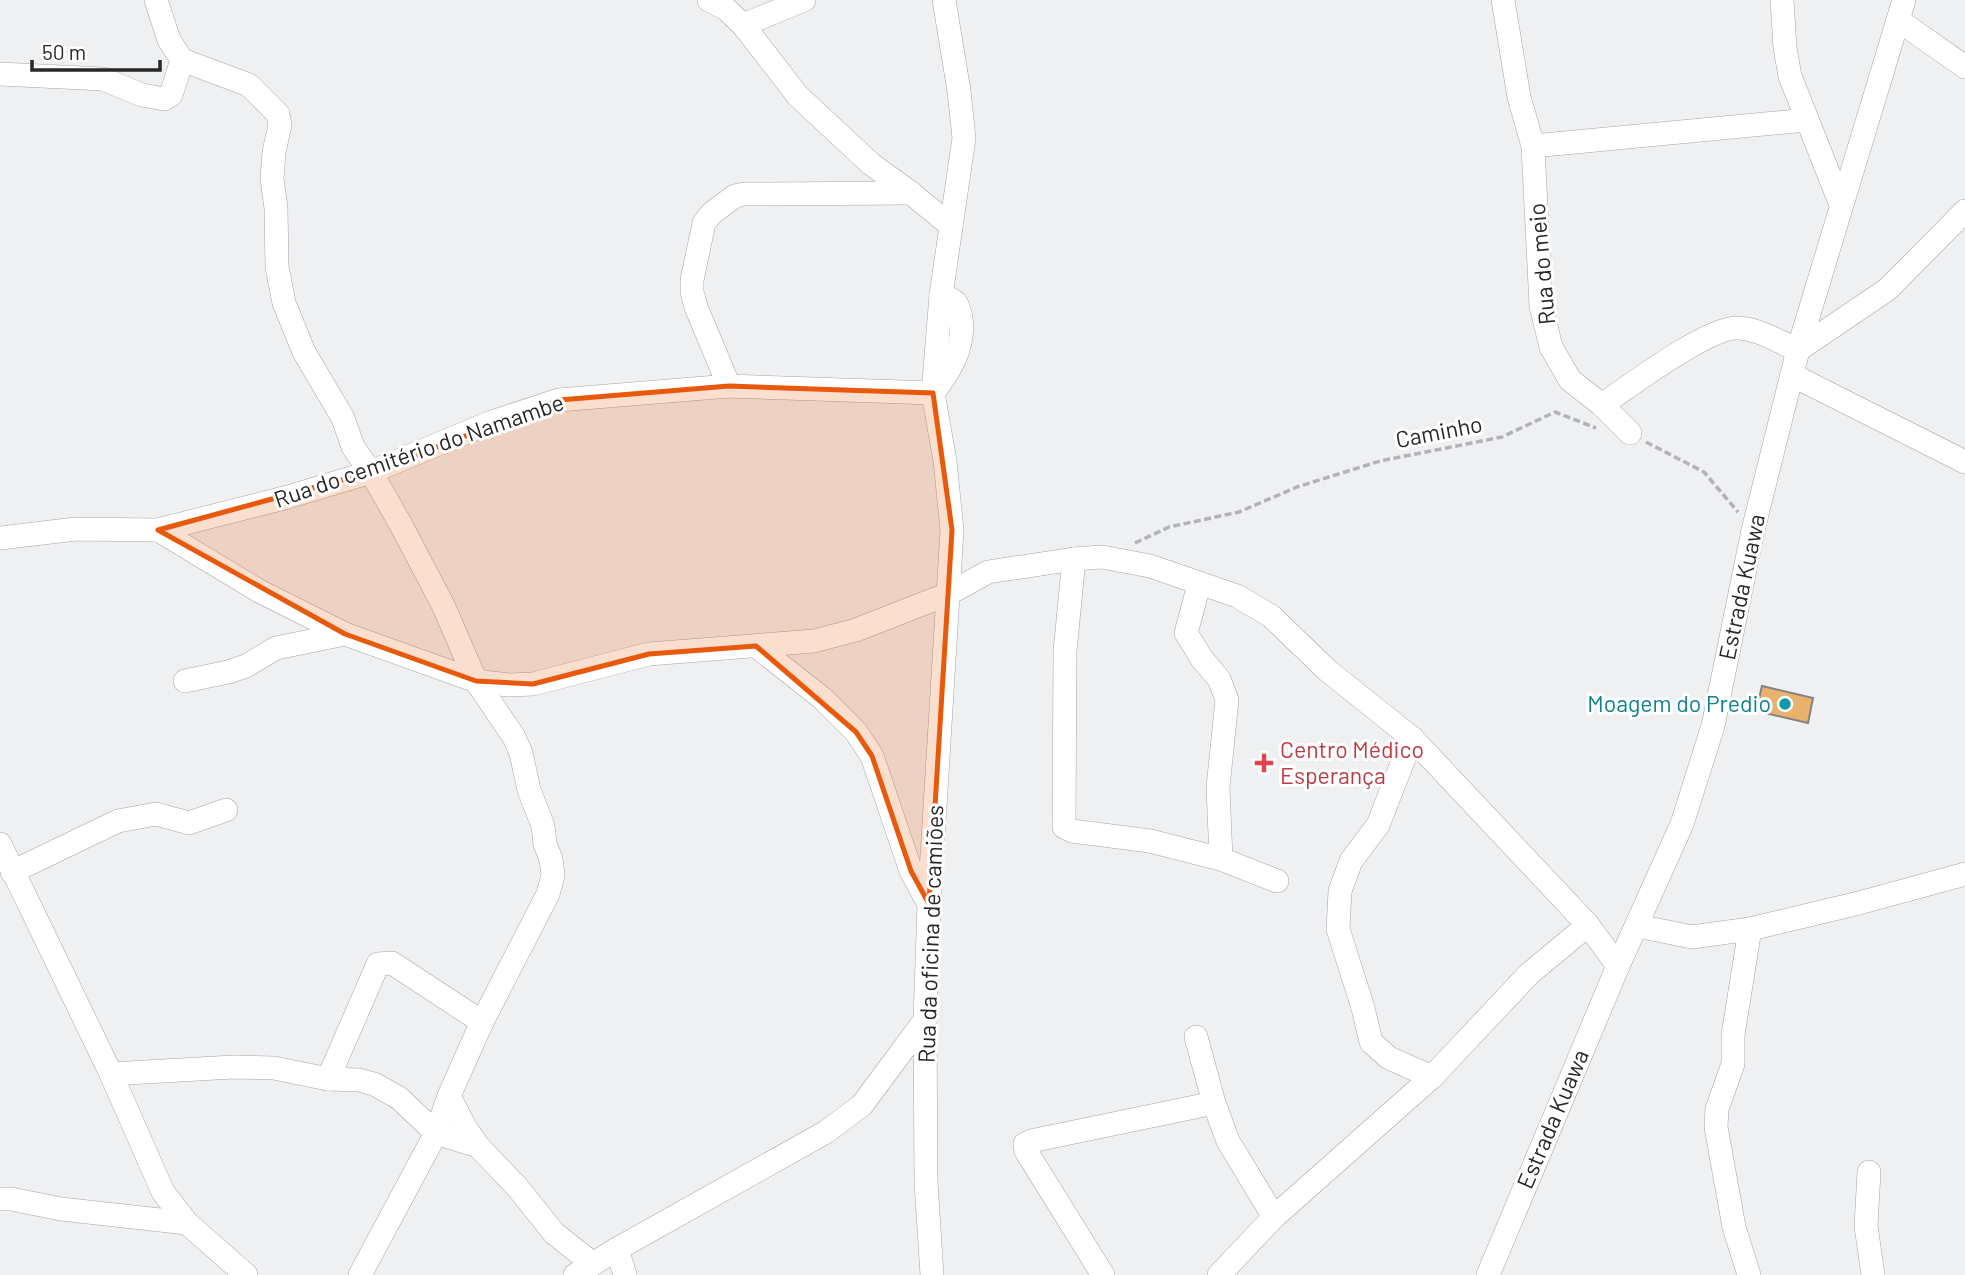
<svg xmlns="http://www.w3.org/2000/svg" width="1965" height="1275" viewBox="0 0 1965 1275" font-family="Barlow,sans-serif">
	<rect width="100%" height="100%" fill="#eff0f2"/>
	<path fill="#e8b26d" stroke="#858382" stroke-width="2" d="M1762 686 1813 698 1808 723 1756 711Z"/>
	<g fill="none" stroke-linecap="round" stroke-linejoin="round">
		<g stroke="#a4a5a7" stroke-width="24">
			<g id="minor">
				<path d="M156 0 169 40 182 60 249 85 278 114 280 125 274 152 272 179 276 208 277 267 284 303 304 352 343 418 353 447 371 472 401 525 443 605 476 681 514 737 521 753 529 790 543 826 545 844 551 859 553 875 548 894 482 1022 449 1096 436 1133 360 1275"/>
				<path d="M709 0 726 9 743 25 798 96 871 164 911 193 951 226"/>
				<path d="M1503 0 1519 97 1533 146 1541 306 1551 347 1570 380 1602 405 1630 433"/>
				<path d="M1782 0 1785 48 1790 76 1841 205"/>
				<path d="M1898 20 1965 67"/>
				<path d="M743 25 804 0"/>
				<path d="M0 74 103 79 142 95 164 99 171 95 182 60"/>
				<path d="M1533 146 1807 120"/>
				<path d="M1792 375 1965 462"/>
				<path d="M729 386 696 307 692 292V280L704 223 712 213 735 196 744 194 911 193"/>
				<path d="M1602 405C1628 387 1708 327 1737 328 1757 328 1779 342 1798 350L1888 289 1965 211"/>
				<path d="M158 530 259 591 345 634 476 681 508 685 533 684 649 654 814 641 856 630 948 594 988 572 1074 559 1102 557 1150 566 1237 596 1271 616 1327 670 1412 738 1588 925 1618 966"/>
				<path d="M0 538 76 529 158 530 288 497 371 472 492 422 559 400 729 386 933 393C950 371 965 348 961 318 960 313 959 307 956 303 952 299 946 297 941 295"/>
				<path d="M1074 559 1065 651 1064 827 1072 831 1150 841 1221 859"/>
				<path d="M1199 585 1186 633 1202 659 1219 679 1227 700 1218 787 1221 859 1277 881"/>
				<path d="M756 646 822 698 856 732 872 756 911 871 929 904"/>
				<path d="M185 681 228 672 246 666 276 648 345 634"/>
				<path d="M1412 738 1378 825 1351 861 1340 891 1338 929 1363 1008 1371 1042 1389 1058 1432 1077"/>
				<path d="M0 844 111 1074 163 1192 187 1223 246 1275"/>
				<path d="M12 872 118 821 156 814 189 823 226 810"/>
				<path d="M1638 926 1692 937 1750 929 1859 903 1965 874"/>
				<path d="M1196 1037 1214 1103 1228 1141 1274 1217"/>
				<path d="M111 1074 233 1067 274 1068 328 1079 359 1080 374 1084 399 1098 436 1133 478 1146"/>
				<path d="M328 1079 378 964 392 963 482 1022"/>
				<path d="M449 1096 465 1127 478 1146 518 1188 554 1233 593 1264"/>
				<path d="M1869 1172 1866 1226 1873 1275"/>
				<path d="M0 1199H11L61 1209 187 1223"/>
				<path d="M617 1249 625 1275"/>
				<path d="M575 1275 617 1249 826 1132 862 1105 925 1020"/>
				<path d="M932 1275 926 1182 925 1020 929 904 952 530 945 461 933 393 941 295 964 138 959 91 944 0"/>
				<path d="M1103 1275 1026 1151 1025 1144 1031 1141 1214 1103"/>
				<path d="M1219 1275 1274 1217 1432 1077 1529 974 1588 925"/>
				<path d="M1488 1275 1618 966 1682 824 1713 726 1753 530 1798 350 1904 0"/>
				<path d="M1749 1275 1734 1227 1716 1127 1717 1109 1733 1064V1035L1750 929"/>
			</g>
		</g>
		<g stroke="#b2b3b5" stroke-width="3.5" stroke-dasharray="7 3.5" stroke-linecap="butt">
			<path d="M1646 442 1704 472 1738 512"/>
			<path d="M1135 543 1169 527 1239 512 1297 487 1380 461 1502 437 1555 412 1596 428"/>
		</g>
		<use href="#minor" stroke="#fff" stroke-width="23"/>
	</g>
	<path fill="#e8590c" fill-opacity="0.2" stroke="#e8590c" stroke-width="5" stroke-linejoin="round" d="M729 386 933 393 952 530 929 904 911 871 872 756 856 732 756 646 649 654 533 684 476 681 345 634 158 530 371 472 559 400Z"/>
	<circle fill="#0f9aa8" stroke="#fff" stroke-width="2.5" cx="1785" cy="704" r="7"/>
	<path fill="#e0444e" stroke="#fff" stroke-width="2.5" d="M1260.5 752.5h7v7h7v7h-7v7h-7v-7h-7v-7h7z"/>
	<g text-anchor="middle" stroke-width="6" stroke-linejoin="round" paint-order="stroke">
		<g font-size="23" fill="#272728" stroke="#fff">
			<text transform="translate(1542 264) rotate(-95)" y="8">Rua do meio</text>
			<text transform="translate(1439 432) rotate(-11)" y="8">Caminho</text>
			<text transform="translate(419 451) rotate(-19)" y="8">Rua do cemitério do Namambe</text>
			<text transform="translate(1742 587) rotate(-78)" y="8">Estrada Kuawa</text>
			<text transform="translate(931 934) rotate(-88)" y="8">Rua da oficina de camiões</text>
			<text transform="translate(1553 1119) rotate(-67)" y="8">Estrada Kuawa</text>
		</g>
		<g font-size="23" fill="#0d838f" stroke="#fff" text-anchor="end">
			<text x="1771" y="712">Moagem do Predio</text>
		</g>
		<g font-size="23" fill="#be3a42" stroke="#fff" text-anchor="start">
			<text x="1280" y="758">Centro Médico<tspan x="1280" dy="26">Esperança</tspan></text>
		</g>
	</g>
	<path d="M32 60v10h128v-10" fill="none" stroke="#272728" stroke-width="3.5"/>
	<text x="42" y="60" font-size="21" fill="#272728" stroke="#ffffff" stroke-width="5" paint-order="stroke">50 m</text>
</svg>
